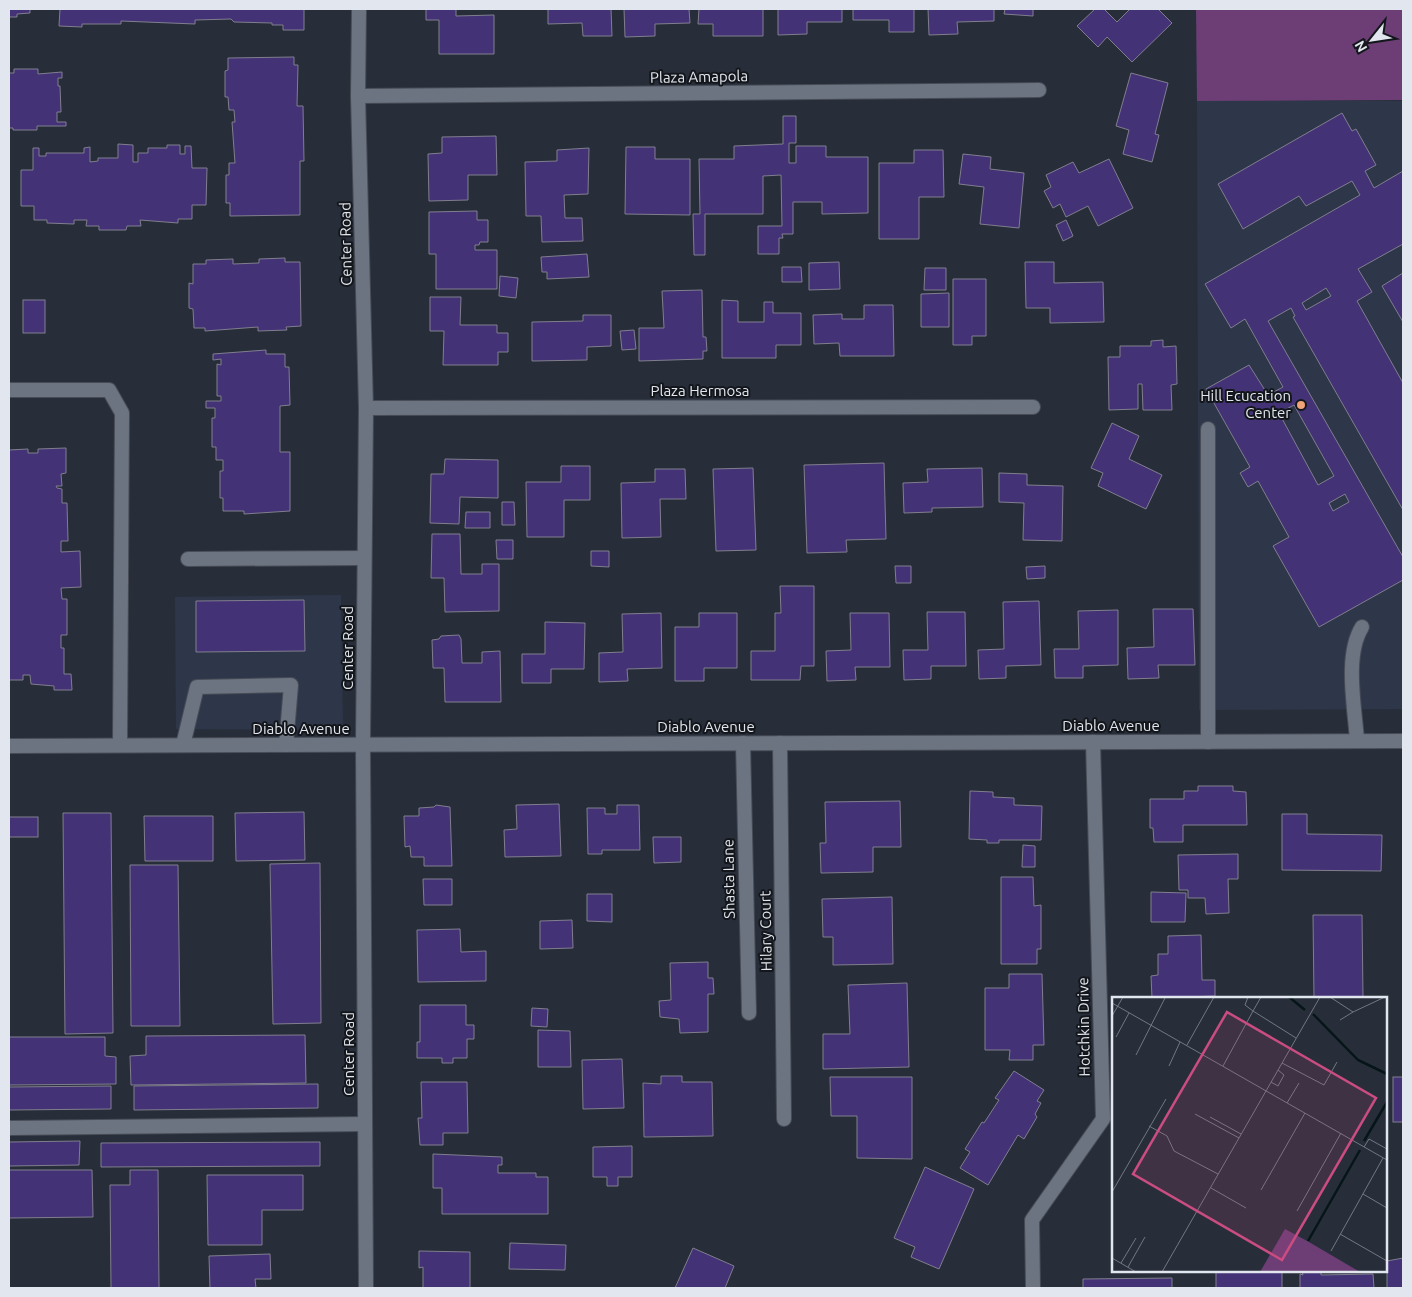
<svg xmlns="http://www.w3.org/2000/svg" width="1412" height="1297" viewBox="0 0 1412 1297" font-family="Ubuntu,sans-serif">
	<rect width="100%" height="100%" fill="#272e3a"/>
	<g fill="#2e3749">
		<path d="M1197 101H1403V709L1199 710Z"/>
		<path d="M341 595 343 730 176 729 175 597Z"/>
	</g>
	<path fill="#6c3e75" d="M1196 9H1403V100L1197 101Z"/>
	<g fill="#443277" stroke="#807e8e" fill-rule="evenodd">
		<path d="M9 9H30V13L17 14V17H9Z"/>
		<path d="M60 9H304V30H283V25H272V23L234 22 231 19 195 20V24L121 21V24H82V27L59 26Z"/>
		<path d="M426 9H456V16L494 15V54H439V20H426Z"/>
		<path d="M548 9H611L612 36H583L582 23 548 24Z"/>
		<path d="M624 9H689L690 23 655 24V36L625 37Z"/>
		<path d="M699 9H763V36H713V24H698Z"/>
		<path d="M778 9H842V22H807V34L778 35Z"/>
		<path d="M853 9H914V32H889V20H853Z"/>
		<path d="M928 9H994V21L957 22 958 34 929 35Z"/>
		<path d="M1005 9H1033V16L1004 14Z"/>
		<path d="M1095 9H1104L1117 22 1130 9H1158L1172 23 1132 62 1107 37 1098 47 1077 26Z"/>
		<path d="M294 57V65H298L297 106H303L304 161H300V215L230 216V203H226V175H229V163H235L232 122H235L234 110H229L228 97H225V71L228 70V58Z"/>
		<path d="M14 69H38V74L62 72V78H58V86H60L61 112H57V122H66V126H37V130H13V128H9V73H14Z"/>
		<path d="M1131 73 1168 83 1155 134 1159 135 1152 162 1123 154 1129 130 1116 126Z"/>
		<path d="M1342 113 1352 131 1356 129 1376 165 1365 171 1374 188 1403 171V244L1358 269 1372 292 1357 301 1403 383V510L1293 317 1295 316 1291 308 1268 321 1403 557V580L1319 627 1273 546 1289 537 1258 481 1248 487 1240 473 1250 467 1206 389 1249 365 1268 395 1283 387 1245 319 1231 328 1205 284 1360 195 1352 181 1306 206 1299 196 1243 229 1218 184ZM1326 288 1331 296 1306 310 1302 303ZM1294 405 1334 476 1318 485 1279 413ZM1345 494 1349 502 1333 511 1329 503Z"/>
		<path d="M783 116H796V143H789V163H796V146H826V157H868V213L822 214V202H793V234H782L783 238H779V254H758V226H782L781 175 763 176V214H705V255H694L693 214H700L699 159H734V146L783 144Z"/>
		<path d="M496 136 497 175H468V200L429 201 428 154 442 153V137Z"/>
		<path d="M118 144 133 145V162H138V153H148V148H167V145H180V154H185V146H191L192 168H207L206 205H192V219H178V223L140 220 141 226H127L126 230H99V226H86L87 220H74V224L47 223V220H34V206H21V170H33V148H39V156H46V153H84V148L90 147V162L98 161V158H118Z"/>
		<path d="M626 147H655V159H690V215L625 214Z"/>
		<path d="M589 148 588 194 564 195 565 218H582L583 241 542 242 541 216H526L525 162 557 161V150Z"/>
		<path d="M914 150H943L944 197H919V239H879V163H914Z"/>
		<path d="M963 154 991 157 990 169 1024 173 1019 228 980 224 984 187 959 184Z"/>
		<path d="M1109 159 1133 208 1098 226 1088 206 1066 217 1060 204 1053 208 1044 191 1051 187 1046 175 1073 162 1079 173Z"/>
		<path d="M477 211V220H488V242H480L479 245H475V250H497V289H436V254H429V212Z"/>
		<path d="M1066 220 1073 236 1063 241 1056 225Z"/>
		<path d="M587 254 589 277 547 279V272H542L541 257Z"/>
		<path d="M285 258V262H300L301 326 286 327 287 330 258 331V327L205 331V328H194L193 309 189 308V283L193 284V264H206V260L233 259V264L259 263V259Z"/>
		<path d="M839 262 840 289 809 290V263Z"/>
		<path d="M1025 262H1054V283L1103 282 1104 322 1050 323V308H1026Z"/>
		<path d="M782 267H801L802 282H782Z"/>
		<path d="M925 268H946V290H924Z"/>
		<path d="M1403 273V322L1382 286Z"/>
		<path d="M500 276 518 278 516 298 499 296Z"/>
		<path d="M953 279H986V336H972V345H953Z"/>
		<path d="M702 290 703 337H706L707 351H703V359L639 361V328H664L662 291Z"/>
		<path d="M949 293V327H921V294Z"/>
		<path d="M430 297H461L460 325H497V333H508V352H498V365H443L444 331H430Z"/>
		<rect x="23" y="300" width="22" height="33"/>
		<path d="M722 300 738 301V322H764V302H773V313H801V345H776V358H722Z"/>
		<path d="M864 305H893L894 356H840L839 343 814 344 813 315 842 314V319H864Z"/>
		<path d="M583 315H611V346L587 347V360L532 361V322L583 321Z"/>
		<path d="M634 330 636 349 622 350 620 331Z"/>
		<path d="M1163 340V347L1176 346 1177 384 1171 385 1172 410H1143L1142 384H1138V409L1109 410 1108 357H1120V346H1151V341Z"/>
		<path d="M266 350V354H285V367H289L290 405 280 406V452H290V511L244 514V511H223V498H220V471H223V460H216V447H212V418H215V408H206V401H221V396H217V364L221 365V359L213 360V354Z"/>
		<path d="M1112 423 1139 436 1129 459 1162 475 1146 509 1098 486 1103 473 1091 468Z"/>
		<path d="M66 448V473L61 474 62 486H56L57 488 62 489V503H67L68 541H61V552L80 551 81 587 61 588 62 599H67V635H61V648H64V674H71L72 690H54V686L31 684 30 675H23V680H9V450L28 449V453H38V449Z"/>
		<path d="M445 459 498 460V498L460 497 459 524 430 523 431 474H444Z"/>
		<path d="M884 463 886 539 846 540 847 552 807 553 804 465Z"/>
		<path d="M561 466H590V500H564V537H527L526 482H561Z"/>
		<path d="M753 468 756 550 716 551 713 469Z"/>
		<path d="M982 468 983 507 932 508V512L904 513 903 483 928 482 927 469Z"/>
		<path d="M655 469H685L686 499H660L661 537 622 538 621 483 655 482Z"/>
		<path d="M999 473 1027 474V485L1063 486 1062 541 1023 540 1024 503 999 502Z"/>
		<path d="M502 502H514L515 525H502Z"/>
		<path d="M466 512H490V528H465Z"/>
		<path d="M432 534H460L461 574H482V564H499V611L445 612 444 578H431Z"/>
		<path d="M496 540H513V559H497Z"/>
		<path d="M591 551H609V567L591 566Z"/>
		<path d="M895 566H911V583H896Z"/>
		<path d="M1045 566V578L1027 579 1026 567Z"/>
		<path d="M780 586H814V666H801L800 680H751V651H775V613H781Z"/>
		<path d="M304 600 305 651 196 652V601Z"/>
		<path d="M1039 601 1041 665 1006 666V678L979 679 978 650 1004 649 1003 602Z"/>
		<path d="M1153 609H1193L1195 665H1158L1159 678 1128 679 1127 648 1154 647Z"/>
		<path d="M1118 610V665L1083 666V678H1055L1054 649H1079L1078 611Z"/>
		<path d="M927 612H965L966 666H931V679L904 680 903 650H928Z"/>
		<path d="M661 613 662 668 627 669 628 681 599 682V653L623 652 622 614Z"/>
		<path d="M699 613H737V668H704V681H675V627H699Z"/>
		<path d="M850 613H889L890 667H855L856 680 827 681 826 651 851 650Z"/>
		<path d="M545 622 585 623 584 669H551V683H522V654H545Z"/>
		<path d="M459 635 461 639 462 663H482V652L500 651 501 702H445L444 668H433L432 640 439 639 441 636Z"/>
		<path d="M1198 786H1233V791L1246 792 1247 825H1183V842H1154L1153 828H1150V799H1184V791H1198Z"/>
		<path d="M970 791 993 792V797L1014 798V805L1042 806 1041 840H999V843H987V840L969 839Z"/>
		<path d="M900 801 901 847H873V872L821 873 820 843H826L825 802Z"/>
		<path d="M559 804 561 856 505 857 504 830 517 829 516 805Z"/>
		<path d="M436 805 450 807 452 866H424V857H411L410 846 405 847 404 816H419V808L434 807Z"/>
		<path d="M617 805H639L640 850H602V854H588L587 808H605V814H617Z"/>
		<path d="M304 812 305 860 236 861 235 813Z"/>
		<path d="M63 813H111L113 1033 65 1034Z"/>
		<path d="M1282 814H1307V834L1382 835 1381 871 1282 870Z"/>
		<path d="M144 816H213V861H145Z"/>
		<rect x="9" y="817" width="29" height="20"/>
		<path d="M653 837H681V862L654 863Z"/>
		<path d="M1023 845 1035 846V867H1022Z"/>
		<path d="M1238 854V879H1228L1229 913 1206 914 1205 898H1188V890H1179L1178 855Z"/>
		<path d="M320 863 321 1023 273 1024 270 864Z"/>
		<path d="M130 865H178L180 1026H131Z"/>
		<path d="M1001 877H1033L1034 906 1041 905V949H1037V964H1001Z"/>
		<path d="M423 879H452V905H424Z"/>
		<path d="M1151 892 1186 893 1185 922H1151Z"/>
		<path d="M587 894H612V922L587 921Z"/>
		<path d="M892 897 893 964 833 965V937H823L822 899Z"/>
		<path d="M1313 915H1362L1363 998H1314Z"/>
		<path d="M572 920 573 948 540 949V921Z"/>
		<path d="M460 929 461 952 486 951V981L418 982 417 930Z"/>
		<path d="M1201 935 1202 980H1215V996L1152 998 1151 976 1158 975V954H1168V936Z"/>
		<path d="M708 962V978H713L714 994H708V1032L680 1033 679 1019 660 1017 659 1001 671 1000 670 963Z"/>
		<path d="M1009 974H1042L1044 1045H1033V1060H1009L1010 1050H985V988H1009Z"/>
		<path d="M907 983 909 1067 823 1069V1034H850L848 985Z"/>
		<path d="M420 1005H466V1025H474V1039H467V1058H453V1063H442V1058H417V1042H420Z"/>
		<path d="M532 1008 548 1009 547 1027 531 1026Z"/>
		<path d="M538 1030 570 1031 571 1067H538Z"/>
		<path d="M305 1035 306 1083 131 1085 130 1056 146 1055V1036Z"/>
		<path d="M9 1037H105V1056L116 1057V1084L9 1085Z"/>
		<path d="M622 1059 624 1108 583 1109 582 1060Z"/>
		<path d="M1014 1071 1044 1090 1037 1101 1041 1103 1035 1114 1037 1117 1024 1139 1018 1135 988 1185 960 1168 970 1152 965 1149 982 1122 984 1123 999 1100 995 1098Z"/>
		<path d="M661 1076H682V1082H712L713 1136 644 1137 643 1083 661 1084Z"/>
		<path d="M830 1077H912V1159L857 1158V1116H831Z"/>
		<rect x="1393" y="1077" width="10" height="45"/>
		<path d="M421 1082H467L468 1133H443V1145H420L418 1118H422Z"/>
		<path d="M318 1084V1108L134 1110V1086Z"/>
		<path d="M111 1086V1109L9 1110V1087Z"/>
		<path d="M80 1141 79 1165 9 1166V1142Z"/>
		<path d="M320 1142V1166L101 1167V1143Z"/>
		<path d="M632 1146V1177H618V1186H607V1177H593V1147Z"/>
		<path d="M433 1154 502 1157V1165H498V1173H536V1177H548V1214H442V1188H433Z"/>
		<path d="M925 1167 974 1189 939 1269 911 1257 915 1247 894 1238Z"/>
		<path d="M9 1170H92L93 1217 9 1218Z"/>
		<path d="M130 1170H158L159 1288H111L110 1185H130Z"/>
		<path d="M207 1175H303V1210H262V1245H208Z"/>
		<path d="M510 1243 566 1245 565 1270 509 1269Z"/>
		<path d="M693 1248 734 1266 725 1288H675Z"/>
		<path d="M419 1251 470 1252V1288H423V1267L419 1268Z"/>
		<path d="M270 1254 271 1279H255L256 1288H210L209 1256Z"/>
		<path d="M1403 1258V1288H1387V1261Z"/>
		<rect x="1216" y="1271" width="66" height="17"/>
		<path d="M1302 1271H1321V1275L1373 1274 1374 1288H1300V1274L1303 1275Z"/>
		<path d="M1172 1278V1288H1083V1279Z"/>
	</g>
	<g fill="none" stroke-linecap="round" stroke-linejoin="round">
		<g stroke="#474c56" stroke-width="16">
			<g id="service">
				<path d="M9 390H109L122 413 120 745"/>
				<path d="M1208 429V742"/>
				<path d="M188 559 364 558"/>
				<path d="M1357 741C1355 708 1344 656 1362 627"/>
				<path d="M743 743 749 1013"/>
				<path d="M780 743 784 1119"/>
				<path d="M183 745 197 687 291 685 286 745"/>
				<path d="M9 1128 365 1124"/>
			</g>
		</g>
		<g stroke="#474c56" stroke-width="16">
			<g id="minor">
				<path d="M359 9 358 96 366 408 363 745 366 1288"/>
				<path d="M358 96 1039 90"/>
				<path d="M366 408 1033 407"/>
				<path d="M1033 1288 1032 1220 1103 1119 1093 742"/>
			</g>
		</g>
		<g stroke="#474c56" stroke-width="16">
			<path id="tertiary" d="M9 746 1403 741"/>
		</g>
		<use href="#service" stroke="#6c7482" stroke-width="14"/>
		<use href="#minor" stroke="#6c7482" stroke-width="14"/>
		<use href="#tertiary" stroke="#6c7482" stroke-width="14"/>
	</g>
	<circle fill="#f0a278" stroke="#13161b" stroke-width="2" cx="1301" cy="405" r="5"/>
	<g text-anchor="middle" stroke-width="4" stroke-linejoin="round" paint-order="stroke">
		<g font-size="15" fill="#e2e6ee" stroke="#13161b">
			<text transform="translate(699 77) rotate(-1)" y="5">Plaza Amapola</text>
			<text transform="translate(346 244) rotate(-91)" y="5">Center Road</text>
			<text x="700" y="396">Plaza Hermosa</text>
			<text transform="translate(348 648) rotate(-90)" y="5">Center Road</text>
			<text x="1111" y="731">Diablo Avenue</text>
			<text x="706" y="732">Diablo Avenue</text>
			<text x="301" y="734">Diablo Avenue</text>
			<text transform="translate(729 879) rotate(-91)" y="5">Shasta Lane</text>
			<text transform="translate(766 931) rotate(-91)" y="5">Hilary Court</text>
			<text transform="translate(1084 1027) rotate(-91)" y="5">Hotchkin Drive</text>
			<text transform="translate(349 1054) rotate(-90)" y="5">Center Road</text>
		</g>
		<g font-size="15" fill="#e2e6ee" stroke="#13161b" text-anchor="end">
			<text x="1291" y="401">Hill Ecucation<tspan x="1291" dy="17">Center</tspan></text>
		</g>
	</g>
	<g transform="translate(1112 997)">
		<rect width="275" height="275" fill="#272e3a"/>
		<path d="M173 232 197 245 248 275H148Z" fill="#6c3e75"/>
		<path fill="none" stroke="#061517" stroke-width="2.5" d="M177 0 193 13M201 17 246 63 275 77M252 144 275 105M196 244 248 153"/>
		<path fill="none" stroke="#727882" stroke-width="1" d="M136 0 133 8 141 14 149 0M218 0 241 15 228 23M0 6 275 163M241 15 273 0M0 19 11 0M4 40 17 16M75 48 102 0M24 58 53 1M170 66 212 88 225 65M57 69 68 45M111 69 141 14 184 41M159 85 166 89 172 78 166 73M175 106 187 86M83 117 127 141M98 120 129 137M37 129 55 139 62 154 106 177M252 150 257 142 275 152M99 191 134 211M149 193 193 116M0 195 54 102M53 195 85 214M251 197 275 211M185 214 229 136M228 237 275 264M219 254 271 161M0 261 24 275M9 266 24 241M16 270 33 240M50 275 208 0"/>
		<path fill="#ca4c80" fill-opacity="0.15" stroke="#ca4c80" stroke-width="2.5" d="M115 15 264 101 170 263 21 177Z"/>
		<rect width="275" height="275" fill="none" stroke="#e2e6ee" stroke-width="2.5"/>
	</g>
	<rect width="1412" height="1297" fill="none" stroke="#e2e6ee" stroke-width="20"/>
	<g transform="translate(1372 40) rotate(240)" stroke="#13161b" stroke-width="4" paint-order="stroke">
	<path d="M0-4L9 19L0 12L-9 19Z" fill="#e2e6ee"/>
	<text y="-8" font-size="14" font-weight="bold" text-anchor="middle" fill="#e2e6ee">N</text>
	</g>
</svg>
